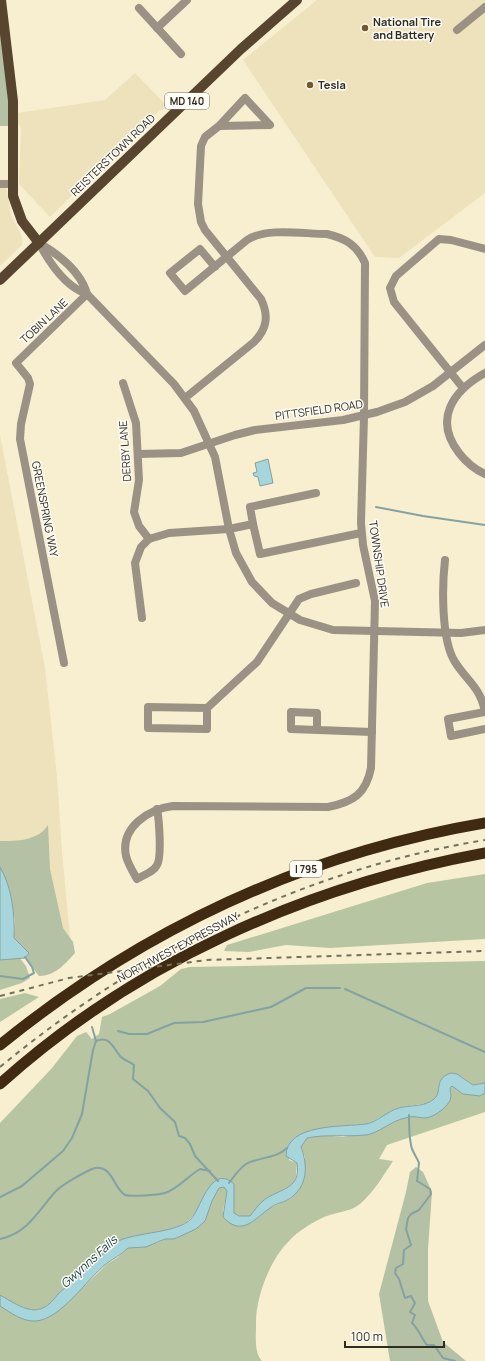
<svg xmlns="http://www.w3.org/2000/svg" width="485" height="1361" viewBox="0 0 485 1361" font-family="Manrope,sans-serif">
	<rect width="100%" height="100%" fill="#f8efd1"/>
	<g fill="#eee2bd">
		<path d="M317 0H485V193L399 258 375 257 243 60Z"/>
		<path d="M135 73 168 107 159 111 50 217 19 184 21 128 18 123 17 113 105 100Z"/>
		<path d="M0 186 7 189 11 215 21 234 22 240V245L0 266Z"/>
		<path d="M0 435 45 668 57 776 62 852 71 947 65 953 0 955Z"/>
	</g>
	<g fill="#b5c1a4">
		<path d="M0 20 4 47 10 126H0Z"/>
		<path d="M48 825 50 869 63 928 73 942 75 953C65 964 55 976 39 976L25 958 29 953 14 938 15 920 9 888 0 867V841C17 841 38 841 48 825Z"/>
		<path d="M416 1167 423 1172 432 1192 428 1249V1301L443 1342 466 1361H390L379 1294 406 1192 410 1172Z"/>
	</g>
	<g fill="#b7c5a3">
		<path d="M485 874V939L330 948 286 945 249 952 224 951 227 945 427 883Z"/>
		<path d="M19 957 26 966 30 978 22 983 0 990V960Z"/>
		<path d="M485 961V1083L473 1085 462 1077 438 1087V1094L435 1099 427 1103 398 1108 368 1124 336 1126 294 1138 289 1160 297 1163 296 1177 293 1184 284 1191 268 1197 250 1216H238L234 1213V1193L215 1181C205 1193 201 1208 191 1218 177 1234 138 1232 118 1241L58 1294C39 1321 23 1308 0 1295V1123L52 1068 77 1036 86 1032 92 1039 99 1034 102 1017 110 1014 160 986 181 969 190 967Z"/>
		<path d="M25 993 39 997 0 1022V999Z"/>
		<path d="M452 1086 463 1094 480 1096 485 1093V1112L387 1145 379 1159 393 1161C383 1176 374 1192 360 1204 349 1213 332 1212 320 1219 310 1224 297 1232 290 1240 270 1259 255 1298 256 1326 256 1336 254 1353 262 1361H0V1306L18 1317 29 1320 45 1319 67 1303 107 1264 117 1258 128 1248 157 1243 165 1239H174L205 1221 212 1201 219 1188 224 1187 227 1191 223 1211 232 1224 290 1199 302 1184 305 1157 301 1147 307 1138 322 1135 343 1137 379 1130 398 1119 442 1108 451 1098 450 1088Z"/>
	</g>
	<g fill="#a6d5db" stroke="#83a2a3">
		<path d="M268 459 273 483 260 486 258 477 254 476 253 473 257 472 255 463Z"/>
		<path d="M0 867C12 887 15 915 14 938L29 953 25 958 0 960Z"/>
		<path d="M451 1073 457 1074 473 1085 485 1083V1093L480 1096 463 1094 452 1086 450 1088C450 1091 451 1094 451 1097 450 1106 434 1117 426 1118 418 1118 415 1115 405 1118 391 1121 379 1133 366 1135 346 1137 326 1134 307 1138L301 1147C308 1165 308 1187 289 1199 283 1203 276 1203 270 1208 255 1218 242 1238 223 1217L227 1191 224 1187 219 1188 212 1201 205 1221 196 1229 174 1239H165L146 1247 128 1248C121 1255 114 1258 106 1264 87 1279 61 1319 36 1321 23 1322 11 1313 0 1306V1295C23 1308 39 1321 58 1294L118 1241C138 1232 177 1233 191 1219 201 1208 211 1163 234 1184V1213L239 1216H250C255 1210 260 1202 267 1198 283 1188 301 1188 297 1163L286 1156C286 1123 344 1127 366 1124 378 1122 387 1111 399 1108 410 1105 425 1107 434 1099 443 1091 433 1079 451 1073Z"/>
	</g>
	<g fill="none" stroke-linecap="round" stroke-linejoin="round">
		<g stroke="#83a2a3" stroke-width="2">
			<path d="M376 507 423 516 485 525"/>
			<path d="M0 976 23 979 34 973 32 967 25 957"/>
			<path d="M345 989 485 1052"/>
			<path d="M92 1027 96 1041"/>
			<path d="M118 1031 129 1034H147L174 1023 203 1022 271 1007 306 988H340"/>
			<path d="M409 1115C409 1126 409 1135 411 1145 412 1152 417 1157 419 1163L417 1181 430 1189 431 1194 419 1210 411 1214 408 1218 406 1229 411 1245 404 1250 403 1264 396 1268 395 1273 399 1279 405 1298 411 1296 415 1303 410 1312 415 1315 412 1323C419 1329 421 1338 427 1345H434L443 1358 455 1361"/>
			<path d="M229 1183C234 1176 239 1169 246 1164 258 1157 276 1159 287 1148"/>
			<path d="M0 1197 22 1186 63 1151 72 1138 82 1114 93 1050 96 1041C111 1035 113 1049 121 1057 124 1060 130 1062 134 1065L133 1079 148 1091 160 1108 175 1122 179 1136 185 1138 190 1144 195 1156 218 1181"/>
			<path d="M0 1239C28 1233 38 1211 56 1191 63 1184 83 1173 92 1169 112 1162 113 1188 125 1195 131 1197 158 1195 165 1193 178 1189 188 1176 200 1169L210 1171"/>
		</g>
		<g stroke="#9c9185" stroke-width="8">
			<path d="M139 8 181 54"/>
			<path d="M157 28 187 0"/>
			<path d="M457 30 485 7"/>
			<path d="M0 184H13"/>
			<path d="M39 243C49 262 66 287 87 294L174 384 194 411 215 457 229 529 236 553 252 582 272 603 300 620 333 630 461 633 485 630"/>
			<path d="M39 243C58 254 81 272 87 294"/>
			<path d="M485 373C453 391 433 419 459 453 466 462 474 469 485 474"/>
			<path d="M123 383 136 423 139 480 134 512 139 526 149 539"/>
			<path d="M463 388 394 302 390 288 396 276 439 239 451 240 485 249"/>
			<path d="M185 398 254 342C267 329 269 316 261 299L205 230 201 222 198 204 201 146 205 137 219 126 245 98 270 125 219 126"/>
			<path d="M138 454 181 453 235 435 255 430 343 420 377 412 405 402 433 386 485 345"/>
			<path d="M253 524 250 507 316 493"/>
			<path d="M445 560C442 586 441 640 455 662 467 681 480 687 485 711"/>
			<path d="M142 618 135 563 141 547 149 539 169 533 229 529 253 524 260 554 361 533"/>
			<path d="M64 663 20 439 21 424 30 384 28 378 16 363 87 294"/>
			<path d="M207 708V729L148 728V707L207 708 257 662 299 599 311 594 356 583"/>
			<path d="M485 712 448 719 451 736 485 729"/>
			<path d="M317 730V713L291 712V729L372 732"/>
			<path d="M157 809C159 819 162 857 157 865 154 872 143 875 137 879 133 872 128 864 126 856 120 827 149 809 173 806L328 807C353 802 366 794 371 768L375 601 363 545 361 523 364 416 365 263C357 245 345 238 327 234 303 234 267 227 247 240L185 291 170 273 200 249 215 267"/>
		</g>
		<g stroke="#584530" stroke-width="10">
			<path d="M1 0 13 101V196L22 221 39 243"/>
			<path d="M0 280 241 49 297 0"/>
		</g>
		<g stroke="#402b12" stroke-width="11">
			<path d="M0 1045C143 929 303 854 485 823"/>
			<path d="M0 1084C135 962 307 886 485 853"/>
		</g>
		<g stroke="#75705e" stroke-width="2" stroke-dasharray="5 5" stroke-linecap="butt">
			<path d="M0 996 69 978 207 960 485 951"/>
			<path d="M0 1067C142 950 303 870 485 840"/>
		</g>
	</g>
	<g fill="#75582c" stroke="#fefcf6" stroke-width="1.5">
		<circle cx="365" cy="28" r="4"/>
		<circle cx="310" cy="85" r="4"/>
	</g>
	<g text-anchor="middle" stroke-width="3" stroke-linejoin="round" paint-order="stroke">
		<g fill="#fefcf6" stroke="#6e6a61" stroke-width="1">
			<rect x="165" y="93" width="44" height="16" rx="3"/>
			<rect x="290" y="861" width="32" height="16" rx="3"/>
		</g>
		<g font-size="10" font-weight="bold" fill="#302c21">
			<text x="187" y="105">MD 140</text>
			<text x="306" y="873">I 795</text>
		</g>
		<g font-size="11" font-weight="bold" fill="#302c21" stroke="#fefcf6" text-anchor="start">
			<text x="373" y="26">National Tire<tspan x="373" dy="13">and Battery</tspan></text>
			<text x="318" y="89">Tesla</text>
		</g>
		<g font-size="11" fill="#302c21" stroke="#fefcf6">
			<text transform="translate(113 155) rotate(-44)" y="4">REISTERSTOWN ROAD</text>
			<text transform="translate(44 321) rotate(-43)" y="4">TOBIN LANE</text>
			<text transform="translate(319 410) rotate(-8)" y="4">PITTSFIELD ROAD</text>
			<text transform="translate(125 451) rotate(-94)" y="4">DERBY LANE</text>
			<text transform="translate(45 509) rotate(79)" y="4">GREENSPRING WAY</text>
			<text transform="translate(379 564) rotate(82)" y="4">TOWNSHIP DRIVE</text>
			<text transform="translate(178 947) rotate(-28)" y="4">NORTHWEST EXPRESSWAY</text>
		</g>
		<g font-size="12" font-style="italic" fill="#0f3b40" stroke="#fefcf6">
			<text transform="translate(89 1262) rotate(-42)" y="4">Gwynns Falls</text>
		</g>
	</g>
	<path d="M345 1341v6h99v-6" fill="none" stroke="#302c21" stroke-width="2"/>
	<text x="351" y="1341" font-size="12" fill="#302c21" stroke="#fefcf6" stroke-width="3" paint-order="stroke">100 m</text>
</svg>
